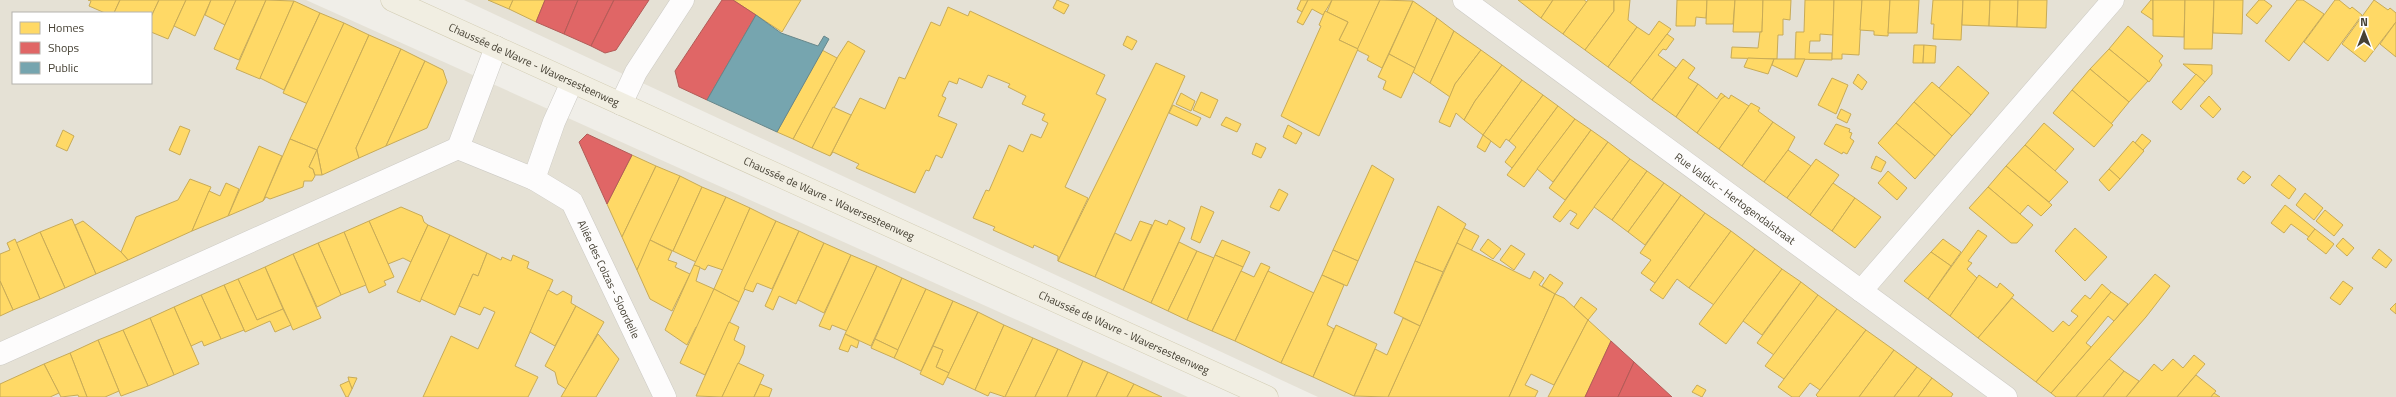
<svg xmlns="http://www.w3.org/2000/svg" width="2396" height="397" viewBox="0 0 2396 397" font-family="'Titillium Web',sans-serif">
	<rect width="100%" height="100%" fill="#f0eee8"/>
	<g fill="#e5e1d5" fill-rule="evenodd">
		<path d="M0 0H306L1188 397H0ZM13 13H151V83H13Z"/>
		<path d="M464 0H2396V397H1318Z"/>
	</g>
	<g fill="#ffd966" stroke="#c8ab57">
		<path d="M88 0H120L114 13H105L89 6 91 1Z"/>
		<path d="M120 0H159L151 17V13H114Z"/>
		<path d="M159 0H186L168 39 151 32V17Z"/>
		<path d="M186 0H211L195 36 174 26Z"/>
		<path d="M211 0H236L225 25 205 15Z"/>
		<path d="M236 0H266L239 60 214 49Z"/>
		<path d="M266 0 294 1 260 79 236 69Z"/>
		<path d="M488 0H513L509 9Z"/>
		<path d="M513 0H545L536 22 509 9Z"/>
		<path d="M733 0H801L782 32Z"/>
		<path d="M1057 0 1069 5 1064 14 1053 8Z"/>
		<path d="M1301 0H1308L1302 12 1297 9Z"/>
		<path d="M1308 0H1332L1323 15 1312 9 1303 25 1297 22Z"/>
		<path d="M1332 0H1380L1358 49 1339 40 1348 22 1327 12Z"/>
		<path d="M1380 0 1413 1 1382 68 1367 60 1369 56 1357 50Z"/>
		<path d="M1518 0H1553L1541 18Z"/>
		<path d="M1553 0H1584L1587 2 1563 34 1541 18Z"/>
		<path d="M1588 0H1614V11L1585 50 1563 34Z"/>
		<path d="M1614 0H1630L1628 20 1637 27 1608 67 1585 50 1614 11Z"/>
		<path d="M1677 0H1707L1706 18 1696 17 1695 26H1676Z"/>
		<path d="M1707 0H1735L1733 24H1706Z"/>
		<path d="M1735 0H1763L1762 32H1733Z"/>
		<path d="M1763 0H1791L1790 20 1783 19V35H1778L1777 59 1731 58 1732 47 1758 48 1760 32H1762Z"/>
		<path d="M1805 0H1834L1833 35 1820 34V41H1810L1809 53H1832V60L1795 59 1796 32H1804Z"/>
		<path d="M1834 0H1862L1859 55 1842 54V59H1832Z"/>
		<path d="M1862 0H1890L1888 36 1874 35V31L1860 30Z"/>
		<path d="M1890 0H1919L1917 33H1888Z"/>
		<path d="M1933 0H1963L1961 40 1933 39 1934 24H1931Z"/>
		<path d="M1963 0H1990L1989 26 1962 25Z"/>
		<path d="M1990 0H2018L2017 27 1989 26Z"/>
		<path d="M2018 0H2047L2046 28 2017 27Z"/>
		<path d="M2151 0H2153V20L2141 12Z"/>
		<path d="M2153 0H2185L2184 37 2153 36Z"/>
		<path d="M2185 0H2214L2212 49H2184Z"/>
		<path d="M2214 0H2243L2242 34 2213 33Z"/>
		<path d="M2259 0H2264L2272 6 2257 24 2246 15Z"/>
		<path d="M2297 0H2303L2324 14 2289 61 2265 41Z"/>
		<path d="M2335 0H2339L2350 9 2352 7 2362 15 2328 61 2304 42Z"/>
		<path d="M2374 0 2388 10 2390 8 2396 13V22L2365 62 2342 44Z"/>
		<path d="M294 1 320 13 284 90 260 78Z"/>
		<path d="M1413 1 1437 18 1415 68 1389 54Z"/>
		<path d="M948 7 968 16 970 11 1105 75 1096 94 1106 99 1065 187 1088 198 1058 261V256L1034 245 1033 248 993 230 995 227 973 218 986 190 989 191 1009 145 1023 152 1031 134 1041 138 1048 123 1042 120 1045 114 1022 104 1026 96 1008 87 1010 84 988 75 982 88 959 78 957 84 949 81 942 96 946 98 938 116 957 124 942 158 936 155 929 171 926 170 915 193 856 168 859 164 833 152 830 156 860 98 885 109 899 77 905 79 931 22 940 26Z"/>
		<path d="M1325 11 1348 22 1339 40 1358 49 1319 136 1281 116 1321 26 1319 25Z"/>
		<path d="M320 13 344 23 308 104 283 93Z"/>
		<path d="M1437 18 1454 31 1430 83 1413 72Z"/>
		<path d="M1659 21 1671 29 1630 83 1608 67 1637 27 1649 35Z"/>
		<path d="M2396 22V57L2380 44Z"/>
		<path d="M344 23 369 35 317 150 290 139Z"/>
		<path d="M2128 26 2163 56 2159 61 2162 65 2149 82 2109 49Z"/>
		<path d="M1454 31 1481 50 1455 84 1450 97 1430 83Z"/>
		<path d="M1667 34 1674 39 1666 50 1663 49 1658 55 1676 68 1652 100 1630 83Z"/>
		<path d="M369 35 401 49 356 148 359 158 322 175 317 150Z"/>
		<path d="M1127 36 1137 41 1132 50 1123 45Z"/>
		<path d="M848 41 865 51 812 148 793 139 837 58Z"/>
		<path d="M1914 45H1924L1923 63H1913Z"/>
		<path d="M1924 45 1936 46 1935 63H1923Z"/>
		<path d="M401 49 425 61 386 146 359 158 356 148Z"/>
		<path d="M2109 49 2148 81 2129 102 2090 69Z"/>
		<path d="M822 50 837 58 793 139 777 132Z"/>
		<path d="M1481 50 1502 65 1475 101 1464 120 1456 113 1450 127 1439 122 1455 84Z"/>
		<path d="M1389 54 1415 68 1401 98 1383 89 1386 81 1378 77Z"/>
		<path d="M1748 58 1774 59 1768 74 1744 67Z"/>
		<path d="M1683 59 1695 68 1688 78 1698 84 1676 117 1652 100Z"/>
		<path d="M1774 59H1805L1797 77 1772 65Z"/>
		<path d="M425 61 443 70 447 82 427 128 386 146Z"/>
		<path d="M1156 63 1185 76 1095 277 1058 261Z"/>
		<path d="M2183 64 2212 65V74L2205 82Z"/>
		<path d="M1502 65 1522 80 1483 135 1464 120 1475 101Z"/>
		<path d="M1958 66 1989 93 1971 115 1939 88Z"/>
		<path d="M2090 69 2129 102 2111 124 2072 90Z"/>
		<path d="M1858 74 1867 82 1862 90 1853 83Z"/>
		<path d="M2196 74 2205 82 2181 110 2172 102Z"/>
		<path d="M1832 78 1848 85 1836 114 1818 105Z"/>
		<path d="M1522 80 1543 95 1509 141 1506 139 1500 148 1483 135Z"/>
		<path d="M1932 82 1971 115 1952 136 1914 102Z"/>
		<path d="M1698 84 1717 99 1721 93 1725 96 1697 133 1676 117Z"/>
		<path d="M2072 90 2113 125 2094 147 2053 113Z"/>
		<path d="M1201 92 1218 100 1210 118 1193 110Z"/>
		<path d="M1181 93 1195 101 1191 111 1176 104Z"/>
		<path d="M1543 95 1558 106 1512 168 1505 162 1516 147 1509 141Z"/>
		<path d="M1731 95 1749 106 1719 149 1697 133 1721 99 1725 96 1729 99Z"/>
		<path d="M2209 96 2221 109 2213 118 2200 106Z"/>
		<path d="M1914 102 1952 136 1935 156 1896 123Z"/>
		<path d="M1751 103 1760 108 1758 111 1773 122 1742 166 1719 149Z"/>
		<path d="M1173 105 1201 118 1197 126 1169 113Z"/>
		<path d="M1558 106 1575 119 1524 187 1507 175Z"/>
		<path d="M833 107 851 115 830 156 812 148Z"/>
		<path d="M1841 109 1851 114 1847 123 1837 118Z"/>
		<path d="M1226 117 1241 124 1237 132 1221 125Z"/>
		<path d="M1575 119 1591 130 1553 182 1537 169Z"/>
		<path d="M1773 122 1795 137 1788 150 1764 182 1742 166Z"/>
		<path d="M1896 123 1935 156 1915 179 1878 143Z"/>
		<path d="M2044 123 2074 149 2055 171 2025 145Z"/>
		<path d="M1836 124 1850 129 1849 132 1852 133 1850 138 1854 141 1847 154 1843 152 1842 154 1824 144Z"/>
		<path d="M1288 125 1302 133 1296 144 1283 137Z"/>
		<path d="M180 126 190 130 180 155 169 150Z"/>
		<path d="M63 130 74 136 67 151 56 146Z"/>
		<path d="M1591 130 1608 142 1565 200 1549 188Z"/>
		<path d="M2142 134 2151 141 2143 150 2135 143Z"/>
		<path d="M1483 135 1491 141 1485 152 1477 147Z"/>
		<path d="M290 139 317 150 309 167 313 169 315 176 312 181H304L303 187 270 199 266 197 263 201Z"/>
		<path d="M2133 141 2144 151 2120 179 2109 169Z"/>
		<path d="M1608 142 1630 159 1578 229 1570 224 1577 214 1570 210 1560 222 1553 217Z"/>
		<path d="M1256 143 1266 148 1261 158 1252 154Z"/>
		<path d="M2025 145 2068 182 2049 202 2006 166Z"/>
		<path d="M259 146 282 156 263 201 228 216Z"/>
		<path d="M317 150 322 175H315L313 169 309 167Z"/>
		<path d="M1788 150 1811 166 1787 198 1764 182Z"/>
		<path d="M632 155 656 166 622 237 607 204Z"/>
		<path d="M1876 156 1886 162 1881 172 1871 168Z"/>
		<path d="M1630 159 1647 171 1612 220 1594 207Z"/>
		<path d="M1816 159 1839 175 1810 215 1787 198Z"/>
		<path d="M1372 165 1394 179 1358 261 1333 250Z"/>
		<path d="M656 166 680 176 637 270 622 237Z"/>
		<path d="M2006 166 2052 205 2041 216 2028 205 2020 214 1988 187Z"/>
		<path d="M2109 169 2120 179 2109 191 2099 180Z"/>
		<path d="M1647 171 1664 183 1628 232 1612 220Z"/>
		<path d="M1888 171 1907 188 1897 200 1878 183Z"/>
		<path d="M2243 171 2251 177 2244 184 2237 179Z"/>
		<path d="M2279 175 2296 189 2289 199 2271 185Z"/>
		<path d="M680 176 702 187 673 251 650 240Z"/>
		<path d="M190 179 211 187 192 231 128 260 121 252 136 217 178 200Z"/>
		<path d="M226 183 239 189 228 216 192 231 209 191 220 196Z"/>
		<path d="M1664 183 1681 195 1645 245 1628 232Z"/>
		<path d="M1833 183 1855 198 1832 231 1810 215Z"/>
		<path d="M702 187 726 197 696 262 673 251Z"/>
		<path d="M1988 187 2033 225 2017 243H2011L1969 208Z"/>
		<path d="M1279 189 1288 194 1279 211 1270 207Z"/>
		<path d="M2305 193 2323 208 2314 220 2296 205Z"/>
		<path d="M1681 195 1705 213 1655 283 1641 273 1651 260 1640 253Z"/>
		<path d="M726 197 750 208 723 270 708 265 705 270 694 265Z"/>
		<path d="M1855 198 1881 217 1855 248 1832 231Z"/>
		<path d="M2285 205 2315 229 2309 237 2291 224 2284 233 2271 223Z"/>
		<path d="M1201 206 1214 212 1200 243 1191 239Z"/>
		<path d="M1438 206 1466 224 1443 272 1415 261Z"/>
		<path d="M401 207 422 216 424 222 428 225 411 262 403 258 388 264 369 221Z"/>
		<path d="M750 208 776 221 739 302 714 289Z"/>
		<path d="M2325 210 2343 225 2334 236 2316 221Z"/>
		<path d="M1705 213 1731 231 1689 288 1677 279 1663 299 1650 290Z"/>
		<path d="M72 219 96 274 65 288 40 232Z"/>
		<path d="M1155 220 1167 225 1169 220 1185 228 1151 303 1123 290Z"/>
		<path d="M83 221 121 252 128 260 96 274 75 225Z"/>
		<path d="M369 221 394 277 384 281 386 285 369 293 344 232Z"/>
		<path d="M776 221 799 231 772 289 757 283 753 292 744 289Z"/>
		<path d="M1140 221 1152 225 1123 290 1095 277 1115 233 1131 241Z"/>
		<path d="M428 225 450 235 420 302 397 292Z"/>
		<path d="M1464 228 1479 236 1471 251 1457 243Z"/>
		<path d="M2075 228 2107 257 2085 281 2055 251Z"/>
		<path d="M2315 229 2334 244 2326 254 2307 239Z"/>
		<path d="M1978 230 1987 236 1968 261 1972 263 1967 269 1977 278 1950 316 1928 299Z"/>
		<path d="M799 231 824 243 796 304 779 296 773 310 765 306Z"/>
		<path d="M1731 231 1755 249 1714 305 1689 288Z"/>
		<path d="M40 232 65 288 40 299 16 243Z"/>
		<path d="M344 232 366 285 341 295 318 243Z"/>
		<path d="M450 235 487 253 478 276 473 274 455 315 421 299Z"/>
		<path d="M2343 238 2354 248 2347 256 2336 246Z"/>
		<path d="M15 239 40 299 13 310 0 281V254L10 250 7 243Z"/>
		<path d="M1488 239 1501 249 1493 259 1480 250Z"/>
		<path d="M1943 239 1961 252 1951 266 1931 252Z"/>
		<path d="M650 240 672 251 668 260 677 263 675 267 690 274 672 311 650 299 637 270Z"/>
		<path d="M1222 240 1250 252 1243 267 1215 255Z"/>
		<path d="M1179 242 1197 251 1168 311 1151 303Z"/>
		<path d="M318 243 341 295 317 307 293 254Z"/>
		<path d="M824 243 851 255 824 313 798 300Z"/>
		<path d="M1457 243 1530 279 1534 271 1544 278 1539 285 1555 294 1509 397H1388Z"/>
		<path d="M1511 245 1525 254 1514 270 1500 260Z"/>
		<path d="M1755 249 1782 269 1726 344 1699 324Z"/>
		<path d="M2379 249 2392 260 2386 268 2372 258Z"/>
		<path d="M1333 250 1358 261 1347 286 1322 275Z"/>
		<path d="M1197 251 1214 258 1187 320 1168 311Z"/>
		<path d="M1931 252 1951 266 1928 299 1904 281Z"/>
		<path d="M487 253 501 260 502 257 511 261 513 255 529 262 527 268 553 280 515 366 538 377 528 397H423L451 336 478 349 495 312 484 307 480 315 459 306 473 274 478 276Z"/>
		<path d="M293 254 321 318 293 330 265 267Z"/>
		<path d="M851 255 877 266 847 331 832 325 830 330 819 326Z"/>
		<path d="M1215 255 1243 267 1212 331 1187 320Z"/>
		<path d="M1415 261 1443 272 1420 326 1394 313Z"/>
		<path d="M1261 263 1270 267 1235 341 1212 331 1241 271 1254 277Z"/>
		<path d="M694 265 700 267 696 281 714 289 698 328 696 327 687 345 665 330Z"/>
		<path d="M877 266 902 278 871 346 845 334Z"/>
		<path d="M265 267 283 309 257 320 238 279Z"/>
		<path d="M1782 269 1801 282 1762 335 1743 321Z"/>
		<path d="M1268 271 1314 293 1281 363 1235 341Z"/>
		<path d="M1550 274 1563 283 1555 294 1542 286Z"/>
		<path d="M2155 274 2170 286 2146 317 2076 397H2056L2051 393Z"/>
		<path d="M1322 275 1344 285 1327 325 1334 329 1313 377 1281 363Z"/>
		<path d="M1979 275 1997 288 2000 283 2014 295 1978 338 1950 316Z"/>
		<path d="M902 278 926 289 898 350 875 339Z"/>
		<path d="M238 279 257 320 283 309 291 325 275 332 270 321 245 332 224 285Z"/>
		<path d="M0 281 13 310 0 316Z"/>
		<path d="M2343 281 2353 288 2340 305 2330 298Z"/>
		<path d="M1801 282 1818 295 1774 355 1757 343Z"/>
		<path d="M2102 284 2111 292 2036 382 1978 338 2012 298 2053 332 2063 321 2069 326 2078 316 2071 311 2085 295 2090 299Z"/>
		<path d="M224 285 244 330 221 339 201 295Z"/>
		<path d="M714 289 739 302 705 375 680 363Z"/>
		<path d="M926 289 953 301 921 371 894 358Z"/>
		<path d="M548 290 557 295 563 291 572 296 571 303 576 306 555 346 530 332Z"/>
		<path d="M2111 292 2128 304 2114 321 2108 316 2086 343 2091 347 2051 393 2036 382Z"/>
		<path d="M1555 294 1564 298 1588 320 1554 385 1531 374 1525 385 1538 391 1535 397H1509Z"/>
		<path d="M201 295 221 339 204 346 202 341 191 346 174 307Z"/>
		<path d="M1818 295 1837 309 1784 379 1765 366Z"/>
		<path d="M1581 297 1597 309 1588 320 1574 307Z"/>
		<path d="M953 301 978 312 949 373 936 367 943 350 933 346Z"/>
		<path d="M2396 303V314L2390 309Z"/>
		<path d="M576 306 604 322 566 389 558 384 555 372 545 366Z"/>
		<path d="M174 307 199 364 174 375 150 318Z"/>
		<path d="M1837 309 1866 330 1820 390 1810 383 1799 397H1792L1778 387Z"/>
		<path d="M978 312 1004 325 975 390 947 377Z"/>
		<path d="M150 318 174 375 148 386 123 330Z"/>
		<path d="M1403 318 1420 326 1388 397 1354 396 1375 349 1387 355Z"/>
		<path d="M1588 320 1611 341 1585 397H1548Z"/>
		<path d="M729 322 739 327 734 340 745 346 743 354 722 397 696 396Z"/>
		<path d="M1004 325 1033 338 1005 397 990 392 988 396 975 390Z"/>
		<path d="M1336 325 1377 344 1354 396 1313 377Z"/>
		<path d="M123 330 148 386 121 396 98 340Z"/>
		<path d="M1866 330 1894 350 1859 397H1818L1816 395Z"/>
		<path d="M598 334 619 359 596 397H561Z"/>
		<path d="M845 334 859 341 857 348 851 345 848 352 839 349Z"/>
		<path d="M1033 338 1058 349 1035 397H1005Z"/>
		<path d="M875 339 898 350 894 358 871 348Z"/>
		<path d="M98 340 119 391 105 397H87L70 353Z"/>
		<path d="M933 346 943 350 936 367 949 373 943 385 920 374Z"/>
		<path d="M1058 349 1083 361 1067 397H1035Z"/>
		<path d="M1894 350 1917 367 1894 397H1859Z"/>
		<path d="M70 353 87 397H79L78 395 61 397 44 364Z"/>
		<path d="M2194 355 2205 364 2177 397H2126L2154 364 2162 371 2173 359 2183 368Z"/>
		<path d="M2109 359 2124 371 2103 397H2076Z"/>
		<path d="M1083 361 1108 372 1096 397H1067Z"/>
		<path d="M738 363 764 375 754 397H722Z"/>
		<path d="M44 364 59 393 50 397H0V384Z"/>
		<path d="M1917 367 1932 378 1918 397H1894Z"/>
		<path d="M2124 371 2139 381 2126 397H2103Z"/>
		<path d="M1108 372 1134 384 1127 397H1096Z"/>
		<path d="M2196 375 2216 391 2211 397H2177Z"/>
		<path d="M348 377 357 378 352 389 349 381Z"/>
		<path d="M1932 378 1953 394 1951 397H1918Z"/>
		<path d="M349 381 352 389 348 397H346L340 385Z"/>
		<path d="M760 384 772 389 769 397H754Z"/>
		<path d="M1134 384 1162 397H1127Z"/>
		<path d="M1697 385 1706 390 1702 397 1692 392Z"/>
		<path d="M2214 393 2220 397H2211Z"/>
	</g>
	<g fill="#e06666" stroke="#b25b57">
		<path d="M545 0H578L564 34 536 22Z"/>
		<path d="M578 0H614L591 46 564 34Z"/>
		<path d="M614 0H649L616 50 605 53 591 46Z"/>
		<path d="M722 0H733L756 15 707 100 679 87 675 71Z"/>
		<path d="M587 134 632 155 607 204 579 142Z"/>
		<path d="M1611 341 1634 362 1618 397H1585Z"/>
		<path d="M1634 362 1672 397H1618Z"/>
	</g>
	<path fill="#76a5af" stroke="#68878a" d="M756 15 781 33 818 46 824 36 829 39 777 132 707 100Z"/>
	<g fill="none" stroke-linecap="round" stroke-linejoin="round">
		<g stroke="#cccac4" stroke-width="23">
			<g id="minor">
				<path id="s1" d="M1464 0 2006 397"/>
				<path d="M496 47 458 148 534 179 554 122 572 82"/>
				<path d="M621 104 636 72 683 0"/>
				<path id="s2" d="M534 179 572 202 665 397"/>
				<path d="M1861 291 2113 0"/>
				<path d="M0 354 458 148"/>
			</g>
		</g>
		<g stroke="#d3cdb4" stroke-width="23">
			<g id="major">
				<path id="s3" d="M392 0 1267 397"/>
			</g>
		</g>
		<use href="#minor" stroke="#fdfcfc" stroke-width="22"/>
		<use href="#major" stroke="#f1eee2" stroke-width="22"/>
	</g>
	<g text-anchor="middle" stroke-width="4" stroke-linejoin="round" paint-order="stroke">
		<g font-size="11" fill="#464134" stroke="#fff">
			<text dy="4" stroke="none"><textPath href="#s3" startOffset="156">Chaussée de Wavre - Waversesteenweg</textPath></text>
			<text dy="4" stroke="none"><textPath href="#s3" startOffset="480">Chaussée de Wavre - Waversesteenweg</textPath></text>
			<text dy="4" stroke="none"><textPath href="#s1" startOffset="336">Rue Valduc - Hertogendalstraat</textPath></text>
			<text dy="4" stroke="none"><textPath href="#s2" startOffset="130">Allée des Colzas - Sloordelle</textPath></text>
			<text dy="4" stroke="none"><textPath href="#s3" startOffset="804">Chaussée de Wavre - Waversesteenweg</textPath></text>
		</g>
	</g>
	<rect x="12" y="12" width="140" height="72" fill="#ffffff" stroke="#b5b3ae"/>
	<rect x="20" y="22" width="20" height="12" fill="#ffd966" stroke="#b5b3ae"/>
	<text x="48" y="32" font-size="12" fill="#464134">Homes</text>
	<rect x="20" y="42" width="20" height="12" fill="#e06666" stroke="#b5b3ae"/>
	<text x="48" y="52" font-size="12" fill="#464134">Shops</text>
	<rect x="20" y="62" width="20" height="12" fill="#76a5af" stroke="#b5b3ae"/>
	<text x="48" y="72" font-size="12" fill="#464134">Public</text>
	<g transform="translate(2364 32)" stroke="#ffffff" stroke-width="3" paint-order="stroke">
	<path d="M0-3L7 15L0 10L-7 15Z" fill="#464134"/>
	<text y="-6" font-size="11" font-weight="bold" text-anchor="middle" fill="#464134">N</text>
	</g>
</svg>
